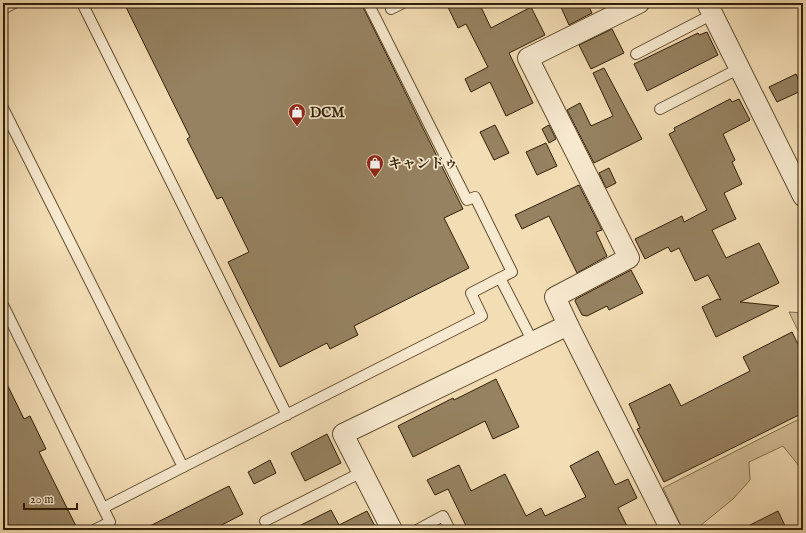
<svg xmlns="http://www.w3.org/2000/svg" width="806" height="533" viewBox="0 0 806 533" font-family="'IM FELL English','Noto Serif JP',serif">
	<rect width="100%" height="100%" fill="#f3ddb5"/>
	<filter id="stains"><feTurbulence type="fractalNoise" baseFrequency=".005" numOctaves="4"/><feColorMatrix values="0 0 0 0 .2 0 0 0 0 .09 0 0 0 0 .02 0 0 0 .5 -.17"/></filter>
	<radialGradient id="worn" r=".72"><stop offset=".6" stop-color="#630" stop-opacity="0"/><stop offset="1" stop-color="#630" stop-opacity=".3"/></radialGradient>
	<g fill="#d2bd97" stroke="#826e4e">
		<path d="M789 312 803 313V341Z"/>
		<path d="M803 417V471L783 446 749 462 750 480 733 499 695 530H683L663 488Z"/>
	</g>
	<g fill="#968261" stroke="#311f05">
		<path d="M124 3H361L463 209 444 218 469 268 354 326 358 335 330 349 327 343 280 367 228 262 249 252 222 197 217 199 187 139 190 137Z"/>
		<path d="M446 3H479L491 28 531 7 545 35 509 53 533 103 506 116 490 82 471 92 465 79 488 67 466 24 458 28Z"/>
		<path d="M559 3H587L592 13 569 25Z"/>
		<path d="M612 29 624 53 591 69 579 45Z"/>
		<path d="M707 32 718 55 647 91 634 64 698 33 699 35Z"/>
		<path d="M604 68 642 139 594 163 567 110 580 103 591 126 613 116 593 73Z"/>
		<path d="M796 74 803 90 777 102 769 87Z"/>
		<path d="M730 99 732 102 739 99 750 120 723 134 735 160 732 162 742 184 724 193 736 219 712 230 726 258 759 243 779 283 740 302 779 306 716 337 702 307 718 299 721 300 708 275 695 281 679 248 671 252 668 247 645 259 635 239 676 219 682 216 684 222 707 210 669 134 675 131 674 128Z"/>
		<path d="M495 125 509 153 494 160 480 132Z"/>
		<path d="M549 125 556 139 549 143 542 129Z"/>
		<path d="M546 143 557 166 537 175 526 152Z"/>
		<path d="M609 168 616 183 606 188 599 173Z"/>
		<path d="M579 185 602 230 596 232 607 256 577 273 549 216 522 229 515 215Z"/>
		<path d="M631 270 643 293 609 310 607 306 587 316 582 315 575 301 576 299Z"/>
		<path d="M792 332 803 354V413L664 482 637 429 640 428 629 404 670 384 681 406 750 371 743 357Z"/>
		<path d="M3 376 24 419 30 416 46 449 39 452 76 526 68 530H3Z"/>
		<path d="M496 379 519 427 493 439 485 421 413 457 398 426 453 398 454 400Z"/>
		<path d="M327 434 341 463 305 481 291 453Z"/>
		<path d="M598 451 615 485 628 479 637 498 618 508 629 530H468L448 489 435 495 427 480 459 465 471 491 505 474 526 516 541 508 545 516 586 497 570 466Z"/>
		<path d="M270 460 276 473 254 484 248 472Z"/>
		<path d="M229 486 243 514 212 530H142Z"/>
		<path d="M331 510 339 525 367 511 377 530H291Z"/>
		<path d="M778 511 787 530H740Z"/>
	</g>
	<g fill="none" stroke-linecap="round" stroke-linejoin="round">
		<g stroke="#624e31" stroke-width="12">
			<g id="service">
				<path d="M82 3 287 415"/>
				<path d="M368 3 467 200 475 197 512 272 500 278"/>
				<path d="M3 9 14 3"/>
				<path d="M391 9 403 3"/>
				<path d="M636 54 713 14"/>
				<path d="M3 108 183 467 103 508"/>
				<path d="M660 109 740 68"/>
				<path d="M3 305 110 522 94 530"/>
				<path d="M183 467 482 316 471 293 500 278 533 342"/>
				<path d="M265 521 362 472"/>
				<path d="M417 530 443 516 450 530"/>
			</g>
		</g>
		<g stroke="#624e31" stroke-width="22">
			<g id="minor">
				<path d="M639 3 528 58 629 258 555 297 568 325 671 530"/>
				<path d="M707 3 803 196"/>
				<path d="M392 530 343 434 568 325"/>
			</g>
		</g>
		<use href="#service" stroke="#f7e9cf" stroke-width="10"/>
		<use href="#minor" stroke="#f7e9cf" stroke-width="20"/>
	</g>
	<defs>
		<g id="shop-pin" transform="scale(0.9)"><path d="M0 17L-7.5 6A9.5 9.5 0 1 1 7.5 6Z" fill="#8f2418" stroke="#f7e9cf"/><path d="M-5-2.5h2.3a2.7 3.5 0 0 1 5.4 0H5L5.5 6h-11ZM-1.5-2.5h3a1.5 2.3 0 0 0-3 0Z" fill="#fff"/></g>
	</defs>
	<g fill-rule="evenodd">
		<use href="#shop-pin" x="297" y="112"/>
		<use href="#shop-pin" x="375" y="163"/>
	</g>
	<g text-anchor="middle" stroke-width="3.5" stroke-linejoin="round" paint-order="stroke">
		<g font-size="14" font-weight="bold" fill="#311f05" stroke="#f7e9cf" text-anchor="start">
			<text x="310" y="117">DCM</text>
			<text x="388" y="168">キャンドゥ</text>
		</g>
	</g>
	<rect width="806" height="533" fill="none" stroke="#f3ddb5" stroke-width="16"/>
	<rect x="4" y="4" width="798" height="525" fill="none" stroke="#311f05" stroke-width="2"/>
	<rect x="8" y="8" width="790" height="517" fill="none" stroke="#311f05"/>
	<path d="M24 503v6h53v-6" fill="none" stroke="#311f05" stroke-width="2"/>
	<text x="30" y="503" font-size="12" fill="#311f05" stroke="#f7e9cf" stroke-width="3" paint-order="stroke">20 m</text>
	<rect width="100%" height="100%" filter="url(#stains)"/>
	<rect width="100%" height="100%" fill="url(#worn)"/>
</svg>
